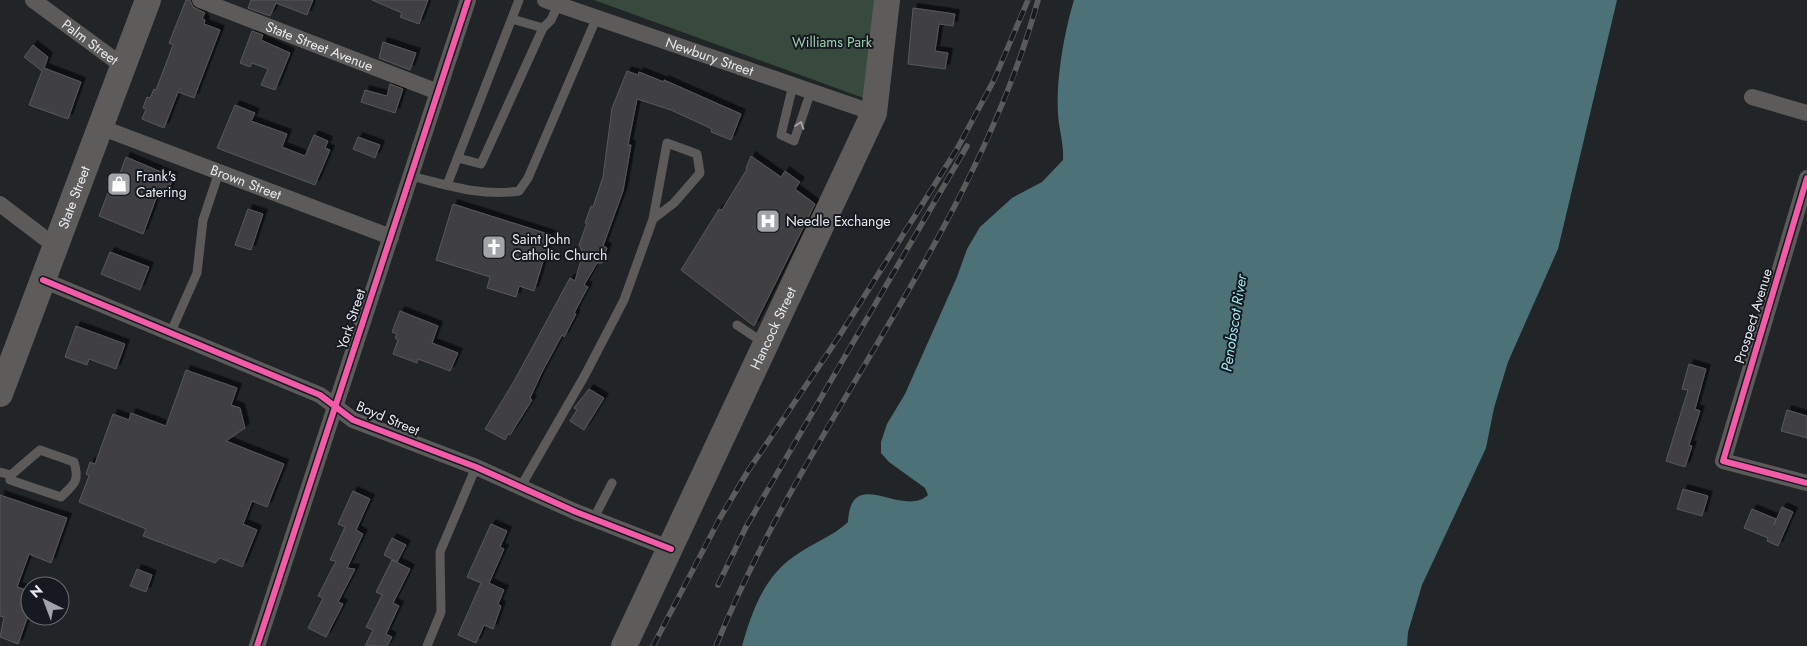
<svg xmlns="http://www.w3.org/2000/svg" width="1807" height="646" viewBox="0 0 1807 646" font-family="Jost,sans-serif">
	<defs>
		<filter id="shadow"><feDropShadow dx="4.5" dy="-4.5" stdDeviation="0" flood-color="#0009"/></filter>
	</defs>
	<rect width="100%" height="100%" fill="#222528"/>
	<path fill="#38493e" d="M594 0H880L869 100Z"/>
	<path fill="#4c7176" d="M1074 0H1617L1558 249 1508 362 1494 408 1486 448 1422 585 1408 632 1407 646H742C752 611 764 576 796 555 813 543 833 536 848 522 851 464 902 519 928 495L925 488 889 462 881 453V442L887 424 905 394 957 277 967 249 980 227 1012 198 1042 182 1063 160C1064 144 1059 130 1058 114 1056 80 1064 33 1074 0Z"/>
	<g fill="#3f4043" stroke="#57585a" filter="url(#shadow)">
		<path d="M186 0H190L193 7 205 13 202 18 205 20 204 24 220 30 194 98 178 92 164 128 142 119 146 109 143 108 147 97 150 98 154 89 156 90 173 45 169 43Z"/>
		<path d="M251 0H313L307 15 276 3 270 16 248 8Z"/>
		<path d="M372 0H428L419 24 400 17 402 13Z"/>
		<path d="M913 8 955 14 953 26 939 24 935 51 948 53 945 69 908 64Z"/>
		<path d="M252 31 263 35 261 40 290 53 275 90 261 85 268 69 252 63 250 67 240 63Z"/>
		<path d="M383 42 416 53 410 70 379 58Z"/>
		<path d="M33 45 48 57 44 68 81 82 68 119 29 105 42 71 24 57Z"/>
		<path d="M627 71 638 75 639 72 664 82V80L741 114 731 140 711 132 712 129 671 110 637 99 628 145H631L623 191 603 246 607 248 602 263H597L584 285 588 287 574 313 576 314 564 337 562 335 542 372 530 398 532 400 510 435 508 434 505 440 485 429 513 383 570 278 575 281 583 253 579 245 587 223H585L591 206 593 207 603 177 612 108Z"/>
		<path d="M390 84 403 89 395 113 361 102 365 90 387 96Z"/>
		<path d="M235 105 255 113 251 121 287 134 282 147 305 156 314 135 328 141 325 148 330 150 315 185 217 148Z"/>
		<path d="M358 137 380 145 375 158 353 149Z"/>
		<path d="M751 156 781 177 785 171 800 182 795 189 815 204 754 326 681 270 719 209 722 210 747 169 746 168Z"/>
		<path d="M126 157 173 177 167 196 158 193 143 234 99 216 108 193 112 195Z"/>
		<path d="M453 204 551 235 534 291 519 286 516 297 487 288 490 277 436 260Z"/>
		<path d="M248 209 263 214 251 250 235 245Z"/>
		<path d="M110 252 149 267 140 290 101 274Z"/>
		<path d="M400 311 438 326 432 343 458 353 450 371 418 359 417 363 393 354 398 340 395 338 397 334 392 332Z"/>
		<path d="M76 326 125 344 116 369 89 359 87 365 65 357Z"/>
		<path d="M1689 364 1706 369 1695 409 1700 411 1689 445 1692 446 1685 467 1666 461 1688 390 1682 389Z"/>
		<path d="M186 370 237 388 231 405 240 408 245 428 226 441 284 464 267 507 252 501 243 524 257 530 242 567 220 558 215 563 143 536 146 529 79 502 89 476 86 474 90 462 95 464 113 414 129 420 131 413 166 426Z"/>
		<path d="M589 389 604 398 584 430 570 421 577 410 574 408Z"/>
		<path d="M1787 410 1807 416V438L1781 431Z"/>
		<path d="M1683 489 1708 496 1702 516 1677 509Z"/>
		<path d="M353 491 370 499 356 530 363 534 347 568 355 569 338 602 343 604 326 637 308 628 323 598 318 596 336 561 330 560 345 527 338 524Z"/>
		<path d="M0 495 67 518 51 563 29 554 17 587 30 591V610L18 644 0 637 4 617 0 616Z"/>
		<path d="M1782 507 1793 512 1778 546 1767 541 1768 538 1744 528 1752 509 1776 519 1774 525Z"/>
		<path d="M491 524 507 531 500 547 504 549 489 583 504 590 498 604 501 606 493 629 484 625 476 643 458 635 481 583 467 577Z"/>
		<path d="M392 538 406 545 397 562 384 555Z"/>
		<path d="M392 560 410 569 393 603 399 606 386 634 392 637 387 646H365L373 630 366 627 382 595 376 592Z"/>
		<path d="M137 569 152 575 146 592 130 586Z"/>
	</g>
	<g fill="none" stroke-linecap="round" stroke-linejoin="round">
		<g stroke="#5d5b59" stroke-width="9">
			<path d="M512 19 543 28"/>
			<path d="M793 85 781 135 794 141 811 91"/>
			<path d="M458 158 481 164 543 28 551 20 558 5"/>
			<path d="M411 176C447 185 481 197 519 191L528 178 596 19"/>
			<path d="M447 185 519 0"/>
			<path d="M737 325 764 343"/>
			<path d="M170 334 197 273 203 220 219 172"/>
			<path d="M40 450 74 462C80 482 74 484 61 497L10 480 11 475Z"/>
			<path d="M0 472 11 475"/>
			<path d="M520 488 585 375 624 300 653 219 667 143 697 154 700 173 674 203 653 219"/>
			<path d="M594 518 612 483"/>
			<path d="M427 646 441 612 440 552 476 467"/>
		</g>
		<g stroke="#5d5b59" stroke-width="16">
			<path id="s1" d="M33 0 123 66"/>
			<path id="s2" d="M200 0 438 92"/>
			<path id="s3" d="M545 0 874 113"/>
			<path d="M1752 97 1807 113"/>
			<path id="s4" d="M100 127 391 237"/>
			<path d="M1807 178 1723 461 1807 483"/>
			<path d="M0 204 55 246"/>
			<path d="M43 280 320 395 353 420 476 467 576 512 671 549"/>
			<path d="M257 646 468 0"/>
		</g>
		<g stroke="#5e5b5b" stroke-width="26">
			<path id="s5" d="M0 394 148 0"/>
			<path id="s6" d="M624 646 874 113 887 0"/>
		</g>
		<g stroke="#5b5b5b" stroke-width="5.5">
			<g id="rail">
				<path d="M718 585 746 527 967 146"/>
				<path d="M653 646 720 518 748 471 838 338 957 149 994 80 1028 0"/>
				<path d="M716 646C806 423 974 235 1038 0"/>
			</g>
		</g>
		<use href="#rail" stroke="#161a20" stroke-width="4" stroke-dasharray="11" stroke-linecap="butt"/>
		<g stroke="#161a20" stroke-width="9">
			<g id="cycleway">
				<path d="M1807 178 1723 461 1807 483"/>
				<path d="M43 280 320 395 353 420 476 467 576 512 671 549"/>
				<path d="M257 646 468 0"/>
			</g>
		</g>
		<use href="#cycleway" stroke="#f35aa7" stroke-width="6"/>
	</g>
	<defs><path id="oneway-chevron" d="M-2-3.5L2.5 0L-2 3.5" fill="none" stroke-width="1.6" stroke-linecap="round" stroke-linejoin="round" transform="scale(1.25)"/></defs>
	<use stroke="#a2a2a3" href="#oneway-chevron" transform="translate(800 125) rotate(-72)"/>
	<defs>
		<g id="shop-square" transform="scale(1.25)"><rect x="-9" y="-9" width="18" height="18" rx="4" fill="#a1a4a8" stroke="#161a20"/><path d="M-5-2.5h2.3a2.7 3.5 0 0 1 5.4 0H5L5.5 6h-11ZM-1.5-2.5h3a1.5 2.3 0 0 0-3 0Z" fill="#fff"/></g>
		<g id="hospital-square" transform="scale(1.25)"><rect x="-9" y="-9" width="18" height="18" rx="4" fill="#a1a4a8" stroke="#161a20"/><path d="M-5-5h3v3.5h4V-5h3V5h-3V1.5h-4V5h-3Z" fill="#fff"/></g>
		<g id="church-square" transform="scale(1.25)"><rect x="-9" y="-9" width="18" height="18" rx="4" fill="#a1a4a8" stroke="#161a20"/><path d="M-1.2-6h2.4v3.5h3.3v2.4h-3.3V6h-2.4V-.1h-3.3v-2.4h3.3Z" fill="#fff"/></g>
	</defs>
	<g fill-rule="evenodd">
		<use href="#shop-square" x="119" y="184"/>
		<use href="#hospital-square" x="768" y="221"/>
		<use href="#church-square" x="494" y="247"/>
	</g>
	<g text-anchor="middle" stroke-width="4" stroke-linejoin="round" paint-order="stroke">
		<g font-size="14" fill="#e6e9ed" stroke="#161a20">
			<text dy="5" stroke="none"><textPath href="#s1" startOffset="71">Palm Street</textPath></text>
			<text dy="5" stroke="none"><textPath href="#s2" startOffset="128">State Street Avenue</textPath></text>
			<text dy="5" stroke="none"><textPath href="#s3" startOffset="174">Newbury Street</textPath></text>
			<text dy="5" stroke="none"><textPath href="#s4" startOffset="156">Brown Street</textPath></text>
			<text dy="5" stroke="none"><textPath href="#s5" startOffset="210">State Street</textPath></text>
			<text transform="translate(1753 316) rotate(-73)" y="5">Prospect Avenue</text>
			<text transform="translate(351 319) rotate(-72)" y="5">York Street</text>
			<text dy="5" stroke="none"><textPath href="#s6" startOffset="351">Hancock Street</textPath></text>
			<text transform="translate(388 418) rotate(23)" y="5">Boyd Street</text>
		</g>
		<g font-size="14" fill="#9ad0ac" stroke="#161a20">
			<text x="832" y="47">Williams Park</text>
		</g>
		<g font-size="14" fill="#e6e9ed" stroke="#161a20" text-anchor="start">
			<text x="136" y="181">Frank's<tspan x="136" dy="16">Catering</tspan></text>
			<text x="786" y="226">Needle Exchange</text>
			<text x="512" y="244">Saint John<tspan x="512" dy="16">Catholic Church</tspan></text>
		</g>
		<g font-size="15" font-style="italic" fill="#9be7f2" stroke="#161a20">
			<text transform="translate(1234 323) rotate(-81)" y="5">Penobscot River</text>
		</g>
	</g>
	<g transform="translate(45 601) rotate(318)"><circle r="24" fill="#161a20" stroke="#696d72"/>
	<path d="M0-4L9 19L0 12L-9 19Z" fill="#a1a4a8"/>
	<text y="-8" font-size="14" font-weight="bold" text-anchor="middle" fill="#e6e9ed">N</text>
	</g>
</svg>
